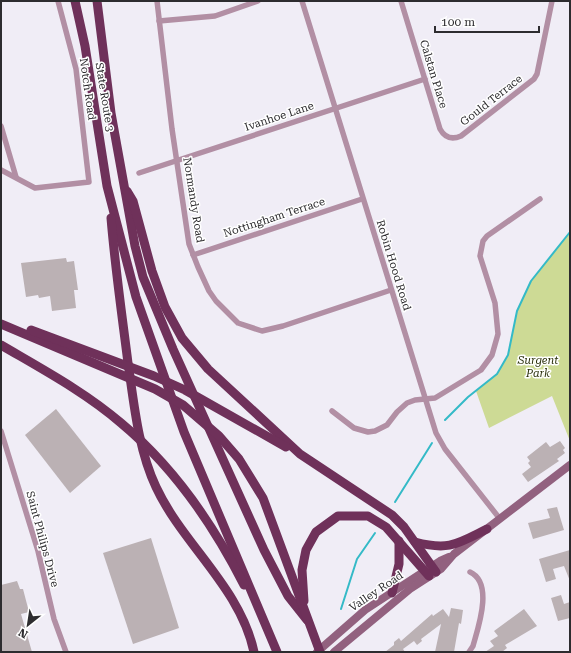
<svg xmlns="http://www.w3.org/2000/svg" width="571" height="653" viewBox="0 0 571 653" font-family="'Roboto Serif',serif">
	<rect width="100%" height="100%" fill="#f0edf6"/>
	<path fill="#cdda95" d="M570 232V441L552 396 489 428 476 391 497 374 508 355 517 311 531 281Z"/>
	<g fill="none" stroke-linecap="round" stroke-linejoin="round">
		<g stroke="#34bac7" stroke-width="2">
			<path d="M445 420 468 397 497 374 508 355 517 311 531 281 570 232"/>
			<path d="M395 502 432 443"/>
			<path d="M341 609 357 559 375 533"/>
		</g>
	</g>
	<g fill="#bbb1b4">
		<path d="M66 258 67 262 74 261 78 290H74L76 308 52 311 50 296 39 298 38 295 26 297 21 263Z"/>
		<path d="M56 409 101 466 70 493 25 435Z"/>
		<path d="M560 441 565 448 563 450 565 453 557 459 559 461 528 482 522 474 531 467 528 463 530 461 527 457 546 442 550 447Z"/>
		<path d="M557 507 564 530 533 539 528 523 550 518 547 509Z"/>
		<path d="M151 538 179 628 133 644 103 553Z"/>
		<path d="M570 550V581L564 566 553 569 556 579 546 582 539 559Z"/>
		<path d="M17 581 20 589H23L29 612 21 614 32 652H1V585Z"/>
		<path d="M561 595 564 604 570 602V618L558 621 551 598Z"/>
		<path d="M451 608 463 610 461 624 459 623 454 652H435L441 624 421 639 422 641 417 645 414 641 403 649 405 652H385L394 645V642L399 638 401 641 432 614 433 616 443 609 449 617Z"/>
		<path d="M524 609 537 626 505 645 507 648 502 652H485L494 646 490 641 498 636 494 631Z"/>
	</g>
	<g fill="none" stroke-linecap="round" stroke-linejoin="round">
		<g stroke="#b28fa4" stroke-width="5.5">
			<path d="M157 1 172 129 189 244 198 267 209 291 216 301 238 323 262 331 283 326 391 290"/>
			<path d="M302 1 436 433 445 449 500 519"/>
			<path d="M401 1 440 129C445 138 452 140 461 136L534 79 537 74 552 1"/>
			<path d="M159 21 215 16 258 1"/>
			<path d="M1 126 16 177"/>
			<path d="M1 170 35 188 89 182 76 69 58 1"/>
			<path d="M139 173 425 79"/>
			<path d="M193 255 362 199"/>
			<path d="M332 411 354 428 368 432 375 431 387 425 397 412 407 403 415 400 435 398 481 370 492 355 498 334 495 303 480 256 483 241 487 236 540 199"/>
			<path d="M1 431 38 551 54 619 66 652"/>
			<path d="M469 652 473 646C478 628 494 583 470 572"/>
		</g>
		<g stroke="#92617f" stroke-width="8">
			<path d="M317 652 365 610 440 561 449 557"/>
			<path d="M334 652 410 589 441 569 454 554 570 465"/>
		</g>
		<g stroke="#6f315a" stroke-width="9">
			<path d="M75 1 85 46 107 186 136 297 184 432 277 652"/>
			<path d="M97 1 111 113 135 246 143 277 173 349 264 550 288 596 307 620"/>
			<path d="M127 191 133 201 152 271 165 307 182 338 208 369 300 454 392 515 404 527 436 572"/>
			<path d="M111 218C115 267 122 315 128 363 134 403 138 449 156 487 183 545 240 587 254 652"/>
			<path d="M1 324 155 389 183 405 219 436 239 459 263 498 320 652"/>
			<path d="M31 330 154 376 185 390 286 447"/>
			<path d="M1 345C42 369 85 392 121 423 174 467 213 524 244 585"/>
			<path d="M415 542C449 551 457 544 487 529"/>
			<path d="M392 593 399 564V541"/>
			<path d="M304 601 302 570 306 550 316 532 338 516H368L386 527 429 576"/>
		</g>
	</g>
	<g text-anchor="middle" stroke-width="3" stroke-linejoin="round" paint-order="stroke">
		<g font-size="11" fill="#2d2c2f" stroke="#fff">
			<text transform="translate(434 74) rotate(73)" y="4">Calstan Place</text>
			<text transform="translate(88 89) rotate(82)" y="4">Notch Road</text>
			<text transform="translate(105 97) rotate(81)" y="4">State Route 3</text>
			<text transform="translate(491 100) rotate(-38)" y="4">Gould Terrace</text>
			<text transform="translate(279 116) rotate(-18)" y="4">Ivanhoe Lane</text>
			<text transform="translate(194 200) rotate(81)" y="4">Normandy Road</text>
			<text transform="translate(274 217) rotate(-18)" y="4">Nottingham Terrace</text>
			<text transform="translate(394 265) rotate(73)" y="4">Robin Hood Road</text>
			<text transform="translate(43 539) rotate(75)" y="4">Saint Philips Drive</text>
			<text transform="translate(376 591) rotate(-34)" y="4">Valley Road</text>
		</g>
		<g font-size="11" font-style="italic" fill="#2a300b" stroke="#fff">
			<text x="538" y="364">Surgent<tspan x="538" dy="13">Park</tspan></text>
		</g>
	</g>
	<rect width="571" height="653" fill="none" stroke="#2d2c2f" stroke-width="4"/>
	<g transform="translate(28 625) rotate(210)" stroke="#ffffff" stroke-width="3" paint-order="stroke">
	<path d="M0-3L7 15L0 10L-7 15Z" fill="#2d2c2f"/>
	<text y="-6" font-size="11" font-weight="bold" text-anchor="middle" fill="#2d2c2f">N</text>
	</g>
	<path d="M435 26v6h104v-6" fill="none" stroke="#2d2c2f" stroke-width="2"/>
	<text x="441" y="26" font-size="12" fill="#2d2c2f" stroke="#ffffff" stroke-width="3" paint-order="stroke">100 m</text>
</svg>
